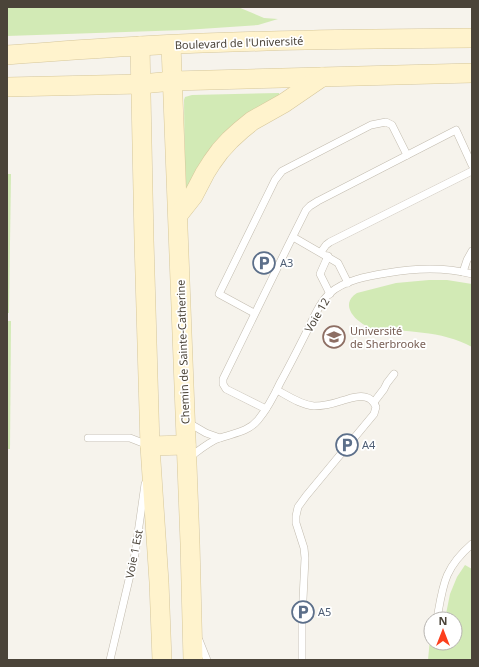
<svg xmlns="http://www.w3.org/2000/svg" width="479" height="667" viewBox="0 0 479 667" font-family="'Noto Sans',sans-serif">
	<rect width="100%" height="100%" fill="#f6f3ec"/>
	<g fill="#d2eab5">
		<path d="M30 7H238L264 18 278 19 258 25 185 30 7 36V8Z"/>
		<path d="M279 93 280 96 185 191 184 100 185 97 192 95Z"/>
		<path d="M7 174H11L9 313H7Z"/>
		<path d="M429 280H447L472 284V347C441 330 405 332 371 328 357 323 338 305 357 293L396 283Z"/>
		<path d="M7 321H11L10 449H7Z"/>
		<path d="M465 565 472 569V660H428L431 628V643H455V619H445L450 594 457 577Z"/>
	</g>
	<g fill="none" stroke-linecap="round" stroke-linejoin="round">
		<g stroke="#c2bbae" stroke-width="8">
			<g id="lane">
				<path d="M293 237 338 263 348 283"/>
				<path d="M321 252 326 245 330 242 472 171"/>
				<path d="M328 256 320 274 330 294"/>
				<path d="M463 272 467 260 472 251"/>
				<path d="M254 313 219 294 275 180 282 171 371 125 386 122 392 125 407 155"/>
				<path d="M277 390C288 396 301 405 314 406 323 406 332 404 341 401 349 399 357 395 365 397 371 398 374 402 376 407L374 414 306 496 298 507 296 516V523L304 548 305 558 302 620V660"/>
				<path d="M374 402 384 389 387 383 394 374"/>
				<path d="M266 409 226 389 223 384V379L288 246 306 210 310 206 318 201 456 130 472 165"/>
				<path d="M187 422 206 433 220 438"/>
				<path d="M88 438H130L148 445"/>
				<path d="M190 457C198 451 210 441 220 438 234 433 248 432 258 420 267 409 274 396 280 383 290 365 299 347 308 329 314 317 320 302 330 293 345 280 368 276 387 273 415 268 445 267 472 274"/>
				<path d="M437 619C443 585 444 568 472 544"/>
				<path d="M199 640 207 660"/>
				<path d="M110 660 135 554 145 484"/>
			</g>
		</g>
		<g stroke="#d6c79b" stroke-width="20">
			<g id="secondary">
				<path d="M171 45 190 543 193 660"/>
				<path d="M140 46 144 240 150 446 159 582 162 660"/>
				<path d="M7 55C51 52 95 48 140 46 250 40 361 39 472 38"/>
				<path d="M7 87 141 84 173 81 472 73"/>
				<path d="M178 215 193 196 205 173 212 162 220 151 230 140 241 130 252 121 284 103 322 77"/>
				<path d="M150 446 186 445"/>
			</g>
		</g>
		<use href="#lane" stroke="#fff" stroke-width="7"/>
		<use href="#secondary" stroke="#fff3cd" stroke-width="19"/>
	</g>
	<defs>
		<g id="parking-ring" transform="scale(1.15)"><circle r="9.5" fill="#fff" stroke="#5c6f8a" stroke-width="1.5"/><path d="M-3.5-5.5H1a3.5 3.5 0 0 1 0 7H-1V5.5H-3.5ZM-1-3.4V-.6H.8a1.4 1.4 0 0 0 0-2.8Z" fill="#5c6f8a"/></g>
		<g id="university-ring" transform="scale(1.15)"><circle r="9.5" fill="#fff" stroke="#8d6e63" stroke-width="1.5"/><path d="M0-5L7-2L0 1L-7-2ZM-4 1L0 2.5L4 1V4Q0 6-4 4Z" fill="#8d6e63"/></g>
	</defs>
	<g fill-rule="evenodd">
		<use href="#parking-ring" x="264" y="263"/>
		<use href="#university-ring" x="334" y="337"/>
		<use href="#parking-ring" x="347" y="445"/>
		<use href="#parking-ring" x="303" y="612"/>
	</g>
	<g text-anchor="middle" stroke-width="3.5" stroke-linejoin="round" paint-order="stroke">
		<g font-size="11" fill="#4b4439" stroke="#fff">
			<text transform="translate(239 43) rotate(-2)" y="4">Boulevard de l'Université</text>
			<text transform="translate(317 315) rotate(-60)" y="4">Voie 12</text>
			<text transform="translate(183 352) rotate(-92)" y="4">Chemin de Sainte-Catherine</text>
			<text transform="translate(134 554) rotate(-79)" y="4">Voie 1 Est</text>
		</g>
		<g font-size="11" fill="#4e5e75" stroke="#fff" text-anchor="start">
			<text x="280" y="267">A3</text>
			<text x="362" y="449">A4</text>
			<text x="318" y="616">A5</text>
		</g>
		<g font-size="11" fill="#785e54" stroke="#fff" text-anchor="start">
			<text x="350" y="335">Université<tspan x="350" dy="13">de Sherbrooke</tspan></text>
		</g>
	</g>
	<rect width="479" height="667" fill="none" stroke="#4b4439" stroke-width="16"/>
	<g transform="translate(443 631)"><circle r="19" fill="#ffffff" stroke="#b7b4b0"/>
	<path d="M0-3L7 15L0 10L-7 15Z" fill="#fc3f1d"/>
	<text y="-6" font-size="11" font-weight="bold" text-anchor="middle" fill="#4b4439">N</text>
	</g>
</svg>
